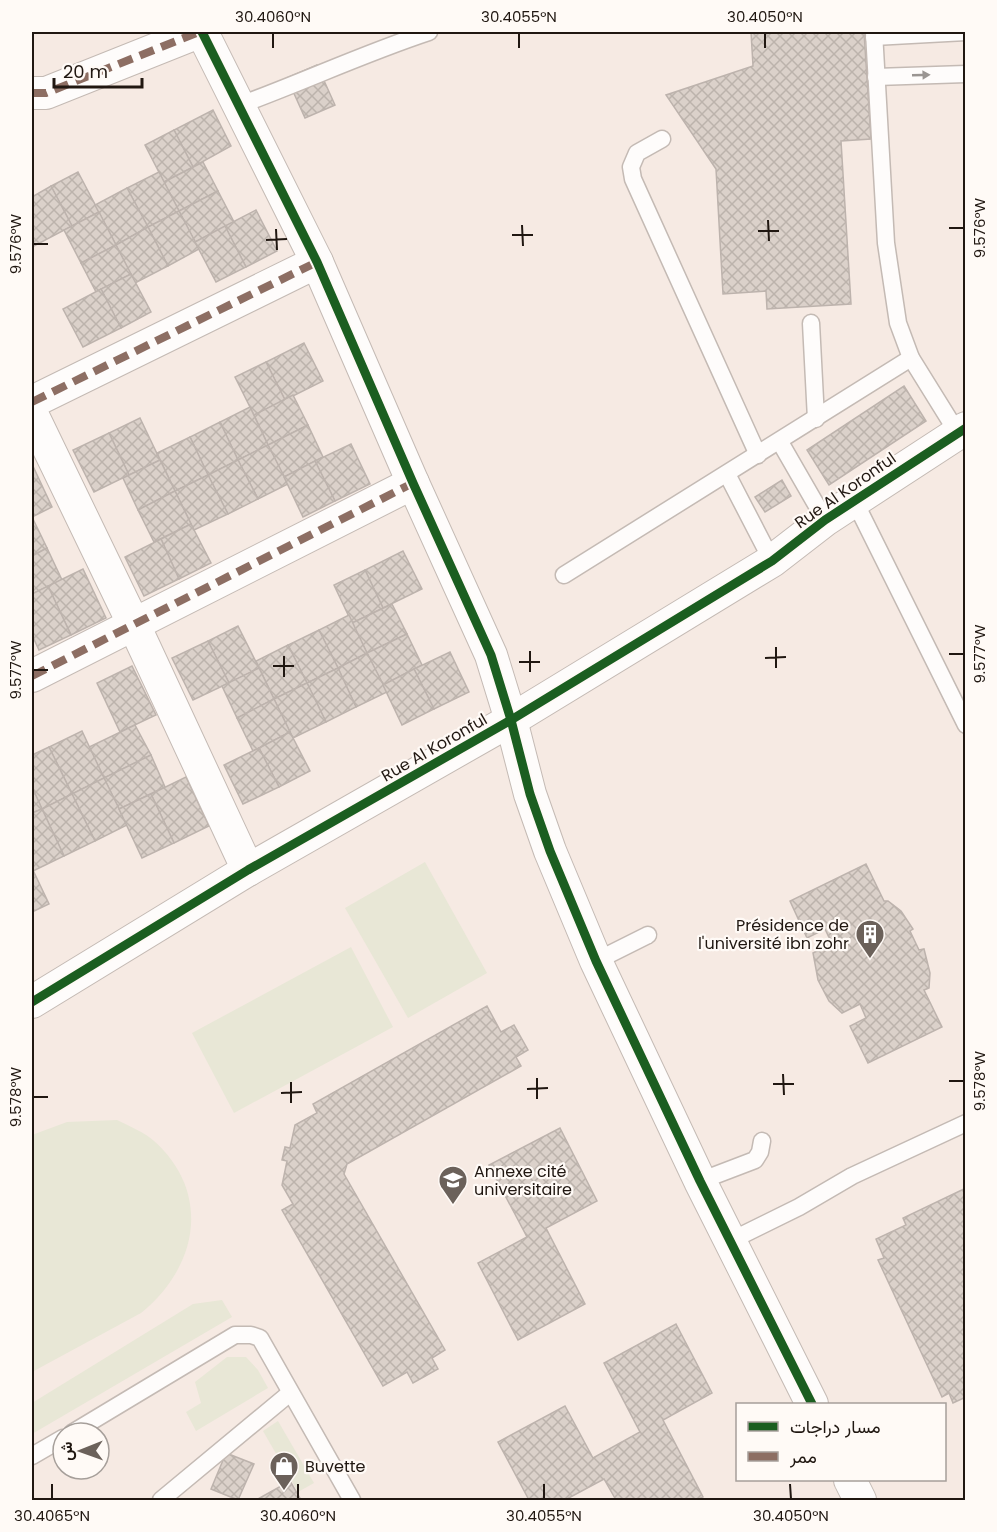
<svg xmlns="http://www.w3.org/2000/svg" width="997" height="1532" viewBox="0 0 997 1532" font-family="Poppins,Vazirmatn,sans-serif">
	<defs>
		<pattern id="building-cross-hatch" width="8" height="8" patternUnits="userSpaceOnUse" patternTransform="scale(1.5)"><rect width="8" height="8" fill="#dbd1ca"/><path d="M0 0l8 8M0 8l8-8" fill="none" stroke="#bcb3ac"/></pattern>
	</defs>
	<rect width="100%" height="100%" fill="#f6eae3"/>
	<g fill="#e8e7d6">
		<path d="M425 862 487 973 408 1018 345 908Z"/>
		<path d="M351 947 393 1027 234 1113 192 1033Z"/>
		<path d="M117 1120C129 1126 144 1132 154 1141 212 1193 198 1267 141 1313L32 1372V1135L67 1122Z"/>
		<path d="M222 1300 232 1317 32 1434V1403L193 1304Z"/>
		<path d="M227 1357H246L258 1370 268 1388 196 1431 186 1412 201 1403 195 1382Z"/>
		<path d="M278 1421 314 1483 298 1492 263 1431Z"/>
	</g>
	<g fill="url(#building-cross-hatch)" stroke="#bdb3ad" stroke-width="1.5">
		<path d="M751 32H864L871 139 841 141 851 304 767 309 766 291 723 294 716 169 666 95 753 66Z"/>
		<path d="M317 65 335 105 305 118 287 78Z"/>
		<path d="M213 110 231 146 193 167 174 130Z"/>
		<path d="M174 130 193 167 164 182 145 145Z"/>
		<path d="M203 162 218 191 179 211 164 182Z"/>
		<path d="M78 172 99 212 72 226 51 186Z"/>
		<path d="M159 172 179 211 148 227 127 188Z"/>
		<path d="M51 186 72 226 34 246 32 241V197Z"/>
		<path d="M127 188 148 227 116 245 95 205Z"/>
		<path d="M218 191 234 222 195 242 179 211Z"/>
		<path d="M256 210 277 251 246 267 225 226Z"/>
		<path d="M179 211 199 249 168 266 148 227Z"/>
		<path d="M99 212 116 245 81 263 64 230Z"/>
		<path d="M225 226 246 267 216 282 195 242Z"/>
		<path d="M148 227 168 266 135 283 116 245Z"/>
		<path d="M116 245 131 274 96 292 81 263Z"/>
		<path d="M131 274 151 312 121 328 101 289Z"/>
		<path d="M101 289 121 328 83 347 63 309Z"/>
		<path d="M304 343 323 381 285 400 266 362Z"/>
		<path d="M266 362 285 400 254 415 235 377Z"/>
		<path d="M904 386 926 421 829 485 807 450Z"/>
		<path d="M293 395 308 425 268 445 254 415Z"/>
		<path d="M250 407 268 445 238 460 220 422Z"/>
		<path d="M140 418 160 460 129 475 109 433Z"/>
		<path d="M220 422 238 460 208 475 190 437Z"/>
		<path d="M308 425 323 457 284 477 268 445Z"/>
		<path d="M109 433 129 475 94 492 73 450Z"/>
		<path d="M190 437 208 475 175 491 157 453Z"/>
		<path d="M351 444 370 484 335 501 315 461Z"/>
		<path d="M268 445 288 484 258 499 238 460Z"/>
		<path d="M160 460 175 491 138 510 123 478Z"/>
		<path d="M238 460 258 499 228 514 208 475Z"/>
		<path d="M315 461 335 501 303 517 284 477Z"/>
		<path d="M32 464 52 507 32 517Z"/>
		<path d="M208 475 228 514 194 530 175 491Z"/>
		<path d="M782 480 791 496 765 512 755 497Z"/>
		<path d="M175 491 191 524 154 542 138 510Z"/>
		<path d="M32 517 47 548 32 556Z"/>
		<path d="M191 524 211 563 179 579 161 539Z"/>
		<path d="M161 539 179 579 144 596 125 557Z"/>
		<path d="M47 548 62 580 32 594V556Z"/>
		<path d="M403 551 422 589 383 608 365 570Z"/>
		<path d="M83 569 106 618 71 635 48 586Z"/>
		<path d="M365 570 383 608 352 623 334 585Z"/>
		<path d="M48 586 71 635 39 650 32 635V594Z"/>
		<path d="M392 604 407 634 367 653 352 623Z"/>
		<path d="M349 615 367 653 338 668 319 630Z"/>
		<path d="M238 626 259 668 229 683 208 641Z"/>
		<path d="M319 630 338 668 307 683 288 645Z"/>
		<path d="M407 634 422 665 383 685 367 653Z"/>
		<path d="M208 641 229 683 193 700 172 658Z"/>
		<path d="M288 645 307 683 274 699 256 661Z"/>
		<path d="M450 652 469 692 434 709 414 669Z"/>
		<path d="M367 653 387 692 356 707 338 668Z"/>
		<path d="M132 666 156 715 120 732 97 683Z"/>
		<path d="M259 668 274 699 237 718 222 686Z"/>
		<path d="M338 668 356 707 326 722 307 683Z"/>
		<path d="M414 669 434 709 402 725 383 685Z"/>
		<path d="M307 683 326 722 293 738 274 699Z"/>
		<path d="M274 699 290 732 253 751 237 718Z"/>
		<path d="M135 725 151 755 104 778 89 747Z"/>
		<path d="M82 731 104 778 72 794 49 747Z"/>
		<path d="M290 732 310 771 279 787 259 748Z"/>
		<path d="M49 747 72 794 42 809 32 787V755Z"/>
		<path d="M259 748 279 787 243 804 224 765Z"/>
		<path d="M151 755 165 787 119 809 104 778Z"/>
		<path d="M186 777 209 826 174 843 151 794Z"/>
		<path d="M104 778 127 825 95 841 72 794Z"/>
		<path d="M32 787 42 809 32 813Z"/>
		<path d="M72 794 95 841 64 856 42 809Z"/>
		<path d="M151 794 174 843 142 858 119 809Z"/>
		<path d="M42 809 64 856 33 871 32 813Z"/>
		<path d="M866 864 884 901H888L901 911 913 929 910 931 919 950 924 949 930 973 929 988 924 990 942 1027 868 1063 850 1026 866 1018 860 1004 842 1013 829 1001 818 980 813 953 832 944 825 929 807 938 790 901Z"/>
		<path d="M32 868 49 904 32 912Z"/>
		<path d="M487 1006 501 1032 514 1025 528 1050 516 1057 521 1066 347 1164 344 1174 445 1350 432 1358 438 1369 413 1383 407 1372 383 1386 282 1210 293 1204 282 1185 287 1161 282 1160 285 1147 290 1148 295 1125 317 1113 313 1104Z"/>
		<path d="M560 1128 597 1201 546 1228 585 1304 518 1340 478 1263 527 1237 489 1165Z"/>
		<path d="M966 1188V1397L953 1403 949 1393 942 1397 878 1260 884 1258 876 1239 906 1225 903 1218Z"/>
		<path d="M676 1324 712 1393 663 1420 703 1497 696 1500H616L604 1479 565 1500H529L498 1442 565 1406 593 1458 640 1432 604 1363Z"/>
		<path d="M226 1453 254 1464 238 1500 211 1489Z"/>
		<path d="M290 1481 301 1500H256Z"/>
	</g>
	<g fill="none" stroke-linecap="round" stroke-linejoin="round">
		<g stroke="#c4bab4" stroke-width="19">
			<g id="service">
				<path d="M874 32 886 243 898 323 911 358 957 432"/>
				<path d="M874 37 966 32"/>
				<path d="M876 77 966 74"/>
				<path d="M240 105C303 82 365 53 429 32"/>
				<path d="M662 139 637 153 631 167 633 179 758 455"/>
				<path d="M811 323 816 419"/>
				<path d="M780 442 825 520"/>
				<path d="M727 474 772 561"/>
				<path d="M854 500 966 725"/>
				<path d="M564 575 911 358"/>
				<path d="M596 961 648 935"/>
				<path d="M700 1181 755 1160 760 1152 762 1141"/>
				<path d="M730 1241 799 1207 852 1176 966 1123"/>
				<path d="M72 1433 235 1335H251L260 1338 352 1500"/>
				<path d="M32 1456 63 1438"/>
				<path d="M161 1500 290 1393"/>
			</g>
		</g>
		<g stroke="#c4bab4" stroke-width="34">
			<g id="minor">
				<path d="M202 32 317 262 413 483 491 655 511 720 530 794 550 851 596 961 700 1181 812 1404"/>
				<path d="M32 93H46L199 32"/>
				<path d="M32 402 317 262"/>
				<path d="M32 414 134 625 248 870"/>
				<path d="M32 676 413 483"/>
				<path d="M32 1002 248 870 511 720 772 561 825 520 966 428"/>
				<path d="M850 1480 860 1500"/>
			</g>
		</g>
		<use href="#service" stroke="#fefcfb" stroke-width="16"/>
		<use href="#minor" stroke="#fefcfb" stroke-width="32"/>
		<g stroke="#8d6e63" stroke-width="8" stroke-dasharray="15 8" stroke-linecap="butt">
			<path d="M32 93H46L199 32"/>
			<path d="M32 402 317 262"/>
			<path d="M32 676 413 483"/>
		</g>
		<g stroke="#fffaf6" stroke-width="13">
			<g id="cycleway">
				<path d="M202 32 317 262 413 483 491 655 511 720 530 794 550 851 596 961 700 1181 812 1404"/>
				<path d="M32 1002 248 870 511 720 772 561 825 520 966 428"/>
			</g>
		</g>
		<use href="#cycleway" stroke="#1b5e20" stroke-width="9"/>
	</g>
	<defs><path id="oneway-solid" d="M-6-.8H1V-3.2L6.5 0L1 3.2V.8H-6Z" transform="scale(1.5)"/></defs>
	<use fill="#9a9592" href="#oneway-solid" transform="translate(921 75) rotate(-2)"/>
	<path fill="none" stroke="#201711" stroke-width="2" d="M273 33V48M519 33V48M765 33V48M768 220 769 241M522 225 523 246M949 228H964M276 229 277 250M758 231H779M512 235H533M266 240 287 239M33 244H48M776 647V668M530 651V672M949 654H964M284 656V677M765 658 786 657M519 662H540M273 666H294M33 670H48M783 1074 784 1095M537 1078V1099M949 1081H964M291 1082V1103M773 1084H794M527 1089 548 1088M281 1093 302 1092M33 1097H48M52 1484V1499M298 1484V1499M544 1484V1499M790 1484 791 1499"/>
	<defs>
		<g id="building-pin" transform="scale(1.5)"><path d="M0 17L-7.5 6A9.5 9.5 0 1 1 7.5 6Z" fill="#6b615a" stroke="#fffaf6"/><path d="M-4-6H4V6H1V3H-1V6H-4ZM-2.5-4.3h1.7v1.8h-1.7ZM.8-4.3h1.7v1.8H.8ZM-2.5-1h1.7V.8h-1.7ZM.8-1h1.7V.8H.8Z" fill="#fff"/></g>
		<g id="university-pin" transform="scale(1.5)"><path d="M0 17L-7.5 6A9.5 9.5 0 1 1 7.5 6Z" fill="#6b615a" stroke="#fffaf6"/><path d="M0-5L7-2L0 1L-7-2ZM-4 1L0 2.5L4 1V4Q0 6-4 4Z" fill="#fff"/></g>
		<g id="shop-pin" transform="scale(1.5)"><path d="M0 17L-7.5 6A9.5 9.5 0 1 1 7.5 6Z" fill="#6b615a" stroke="#fffaf6"/><path d="M-5-2.5h2.3a2.7 3.5 0 0 1 5.4 0H5L5.5 6h-11ZM-1.5-2.5h3a1.5 2.3 0 0 0-3 0Z" fill="#fff"/></g>
	</defs>
	<g fill-rule="evenodd">
		<use href="#building-pin" x="870" y="934"/>
		<use href="#university-pin" x="453" y="1180"/>
		<use href="#shop-pin" x="284" y="1466"/>
	</g>
	<g text-anchor="middle" stroke-width="4.5" stroke-linejoin="round" paint-order="stroke">
		<g font-size="16" fill="#201711" stroke="#fffaf6">
			<text transform="translate(845 490) rotate(-35)" y="6">Rue Al Koronful</text>
			<text transform="translate(434 747) rotate(-30)" y="6">Rue Al Koronful</text>
		</g>
		<g font-size="16" fill="#201711" stroke="#fffaf6" text-anchor="start">
			<text x="849" y="931" text-anchor="end">Présidence de<tspan x="849" dy="18">l'université ibn zohr</tspan></text>
			<text x="474" y="1177">Annexe cité<tspan x="474" dy="18">universitaire</tspan></text>
			<text x="305" y="1472">Buvette</text>
		</g>
	</g>
	<rect width="997" height="1532" fill="none" stroke="#fffaf6" stroke-width="66"/>
	<rect x="736" y="1403" width="210" height="78" fill="#fffaf6" stroke="#a69f9a" stroke-width="1.5"/>
	<rect x="748" y="1422" width="30" height="9" fill="#1b5e20" stroke="#a69f9a" stroke-width="1.5"/>
	<text x="790" y="1433" font-size="18" fill="#201711">مسار دراجات</text>
	<rect x="748" y="1452" width="30" height="9" fill="#8d6e63" stroke="#a69f9a" stroke-width="1.5"/>
	<text x="790" y="1463" font-size="18" fill="#201711">ممر</text>
	<g transform="translate(81 1451) rotate(269)"><circle r="28" fill="#fffaf6" stroke="#a69f9a" stroke-width="1.5"/>
	<path d="M0-4.5L10 22L0 15L-10 22Z" fill="#6b615a"/>
	<text y="-9" font-size="16" font-weight="bold" text-anchor="middle" fill="#201711">ش</text>
	</g>
	<path d="M54 78v9h88v-9" fill="none" stroke="#201711" stroke-width="3"/>
	<text x="63" y="78" font-size="18" fill="#201711" stroke="#fffaf6" stroke-width="4.5" paint-order="stroke">20 m</text>
	<rect x="33" y="33" width="931" height="1466" fill="none" stroke="#201711" stroke-width="2"/>
	<g font-size="15" text-anchor="middle" fill="#201711">
		<text x="273" y="22">30.4060°N</text>
		<text x="519" y="22">30.4055°N</text>
		<text x="765" y="22">30.4050°N</text>
		<text transform="translate(980 228) rotate(-90)" y="5">9.576°W</text>
		<text transform="translate(16 244) rotate(-90)" y="5">9.576°W</text>
		<text transform="translate(980 654) rotate(-90)" y="5">9.577°W</text>
		<text transform="translate(16 670) rotate(-90)" y="5">9.577°W</text>
		<text transform="translate(980 1081) rotate(-90)" y="5">9.578°W</text>
		<text transform="translate(16 1097) rotate(-90)" y="5">9.578°W</text>
		<text x="52" y="1521">30.4065°N</text>
		<text x="298" y="1521">30.4060°N</text>
		<text x="544" y="1521">30.4055°N</text>
		<text x="791" y="1521">30.4050°N</text>
	</g>
</svg>
